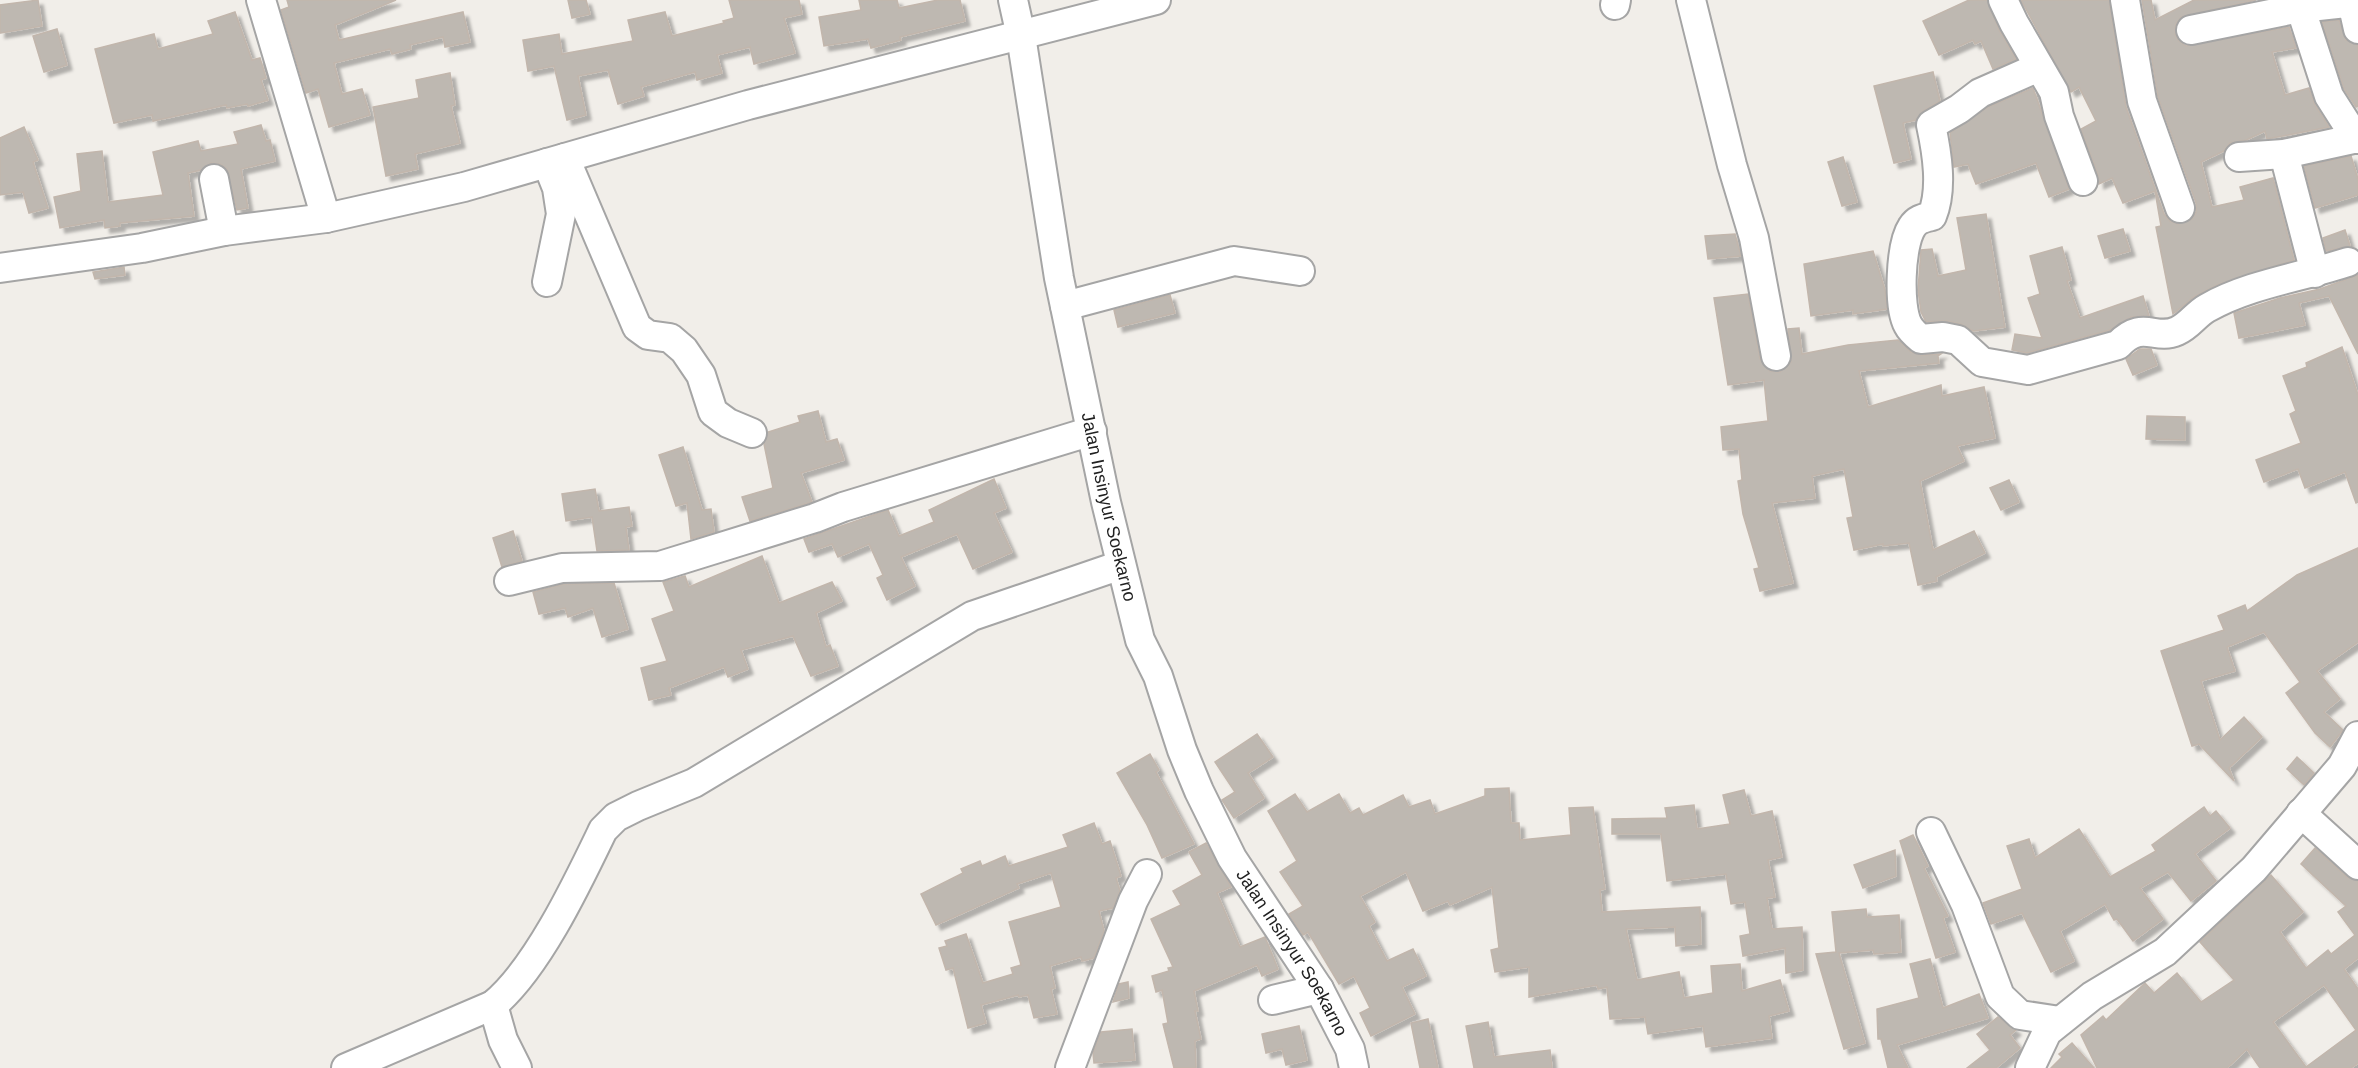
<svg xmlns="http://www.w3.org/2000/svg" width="2358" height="1068" viewBox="0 0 2358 1068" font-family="Helvetica,sans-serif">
	<defs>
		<filter id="shadow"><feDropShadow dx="5" dy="5" stdDeviation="1.5" flood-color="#0004"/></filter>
	</defs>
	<rect width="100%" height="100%" fill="#f1eee9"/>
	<g fill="#beb8b1" stroke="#c2b6ac" stroke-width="1.5" fill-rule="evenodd" filter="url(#shadow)">
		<path d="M38 0 42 26 0 33V5Z"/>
		<path d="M287 0H396L335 25 339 40 463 12 470 42 445 47 443 37 410 45 411 49 392 54 390 49 334 63 342 94 362 89 370 115 329 127 318 89 306 93 281 10 289 7Z"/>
		<path d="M568 0H586L590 14 572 18Z"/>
		<path d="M729 0H799L802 14 784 18 795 53 754 64 750 47 717 55 722 73 697 80 695 72 641 87 644 96 618 104 608 70 578 76 586 115 567 120 554 66 528 71 523 40 559 34 562 54 633 41 628 20 665 12 672 36 724 23 723 21 734 18Z"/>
		<path d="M859 0H897L899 8 938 0H960L965 21 900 37 901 40 871 48 868 39 824 46 819 17 861 10Z"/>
		<path d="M1969 0H1987L1999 30 2016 59 1993 69 1981 41 1975 44 1973 40 1939 55 1923 21Z"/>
		<path d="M2021 0H2109L2126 107 2164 214 2170 221 2178 224 2192 219 2196 212V203L2158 97 2142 0H2151L2155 20 2194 0H2256L2181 17 2176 24 2175 34 2179 41 2186 46 2289 27 2296 48 2272 52 2285 95 2309 88 2315 105 2329 127 2267 139 2265 131 2246 140 2230 143 2224 151 2201 162 2212 207 2244 200 2240 187 2273 178 2294 260 2217 285 2194 297 2173 314 2156 227 2161 226 2155 191 2123 203 2112 178 2099 184 2098 175 2081 129 2096 121 2079 87 2071 92Z"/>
		<path d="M235 12 252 60 260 58 266 78 261 80 268 100 248 106 247 104 227 108 226 105 153 121 152 115 114 123 95 49 154 34 158 49 213 34 208 21Z"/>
		<path d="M2339 20 2346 40 2358 45V106L2356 107 2344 89 2322 22Z"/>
		<path d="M57 29 67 65 44 72 33 36Z"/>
		<path d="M1933 72 1940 101 1923 111 1916 120 1903 123 1911 159 1894 163 1874 86Z"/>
		<path d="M450 73 455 105 451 106 460 143 415 154 418 169 386 176 373 107 419 98 416 80Z"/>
		<path d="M2033 88 2069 189 2049 197 2036 163 1976 184 1968 164 1954 167 1950 133 1988 107Z"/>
		<path d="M261 125 266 141 270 140 275 161 241 169 248 208 237 210 227 169 220 164 211 163 201 170 188 173 194 216 120 223V226L105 228 104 220 60 228 54 197 81 191 77 154 102 151 108 202 163 195 153 152 198 141 201 151 238 144 234 132Z"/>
		<path d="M24 127 38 160 33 162 48 208 29 213 23 192 0 195V138Z"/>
		<path d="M2351 156 2358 179V195L2315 208 2304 166Z"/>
		<path d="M1843 157 1857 202 1842 206 1828 162Z"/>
		<path d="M1986 214 2005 327 1973 331 1961 324 1946 321 1926 322 1921 312 1918 290 1921 250 1932 249 1938 276 1966 270 1957 218Z"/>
		<path d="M2123 229 2130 251 2105 258 2098 236Z"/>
		<path d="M2345 230 2350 246 2326 251 2323 238Z"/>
		<path d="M1735 234 1741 256 1708 259 1705 236Z"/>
		<path d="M2062 247 2071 280 2067 281 2080 318 2143 296 2149 316 2131 317 2110 330 2027 353 2012 350 2015 334 2042 338 2028 298 2040 294 2030 256Z"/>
		<path d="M1873 251 1885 290 1887 309 1853 314V310L1811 316 1804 264Z"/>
		<path d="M124 267 125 275 95 279 93 272Z"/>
		<path d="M2358 275V354L2329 296 2299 303 2305 325 2239 338 2234 313 2280 298 2320 289Z"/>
		<path d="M1748 294 1760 359 1770 371 1780 372 1791 362 1788 329 1799 328 1802 354 1848 345 1898 340 1911 352 1922 355 1941 354 1938 356 1939 363 1859 371 1868 407 1941 385 1942 396 1984 387 1995 438 1957 446 1964 461 1920 481 1933 550 1974 531 1985 553 1936 577 1937 581 1918 585 1909 543 1883 546V544L1854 550 1847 518 1853 517 1844 469 1812 476 1815 498 1772 503 1793 583 1760 591 1754 569 1759 568 1743 514 1738 481 1742 480 1739 449 1723 450 1721 427 1768 421 1764 380 1728 385 1714 298Z"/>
		<path d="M1170 295 1175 313 1118 327 1114 310Z"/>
		<path d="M2342 347 2358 395V502L2356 503 2345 472 2305 488 2298 469 2264 482 2256 460 2301 443 2290 414 2296 411 2283 376 2307 367 2306 363Z"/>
		<path d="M2140 349H2151L2157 365 2133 375 2126 359Z"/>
		<path d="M818 411 826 442 837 439 844 460 801 473 812 502 750 521 742 497 773 488 764 444 768 432 800 422 798 416Z"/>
		<path d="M2147 416 2185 417V440L2146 439Z"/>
		<path d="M683 447 702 510 711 509 714 532 691 539 687 503 676 506 659 455Z"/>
		<path d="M994 479 1006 508 994 513 1012 552 973 569 957 534 901 557 915 586 887 600 877 578 883 575 869 544 838 557 832 544 809 552 804 539 888 510 899 536 934 522 929 510Z"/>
		<path d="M2009 480 2019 502 2001 510 1990 488Z"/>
		<path d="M595 489 599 511 629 507 632 526 626 527 629 550 597 551 592 517 566 521 562 494Z"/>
		<path d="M513 531 522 561 502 567 493 538Z"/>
		<path d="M2358 548V642L2317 671 2340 699 2324 712 2343 730 2330 747 2315 733 2286 693 2300 682 2264 632 2227 647 2235 671 2201 681 2220 740 2244 717 2262 737 2229 768 2234 781 2199 744 2192 746 2161 651 2224 630 2218 616 2245 605 2247 611 2297 575Z"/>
		<path d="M762 556 779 603 832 582 842 601 816 613 826 647 830 645 838 666 811 676 793 636 741 650 748 669 728 677 724 667 669 688 671 695 649 700 641 668 667 661 652 619 674 611 663 582 685 576 689 587Z"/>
		<path d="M614 583 628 629 602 637 593 608 568 617 565 608 539 614 533 592 564 584Z"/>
		<path d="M1257 734 1273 757 1248 773 1264 798 1234 818 1222 800 1235 792 1215 762Z"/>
		<path d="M1150 754 1159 770 1156 772 1194 844 1162 858 1147 825 1117 773Z"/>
		<path d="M2297 757 2314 773 2304 785 2287 769Z"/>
		<path d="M1509 788 1511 823H1519L1520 840 1571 835 1569 808 1593 807 1605 889 1600 890 1602 912 1700 907 1701 944 1676 946 1675 927 1626 929 1637 980 1679 972 1684 998 1713 993 1711 966 1740 964 1742 991 1780 980 1789 1011 1769 1016 1772 1038 1706 1047 1703 1026 1648 1034 1645 1017 1610 1019 1607 987 1598 989 1597 985 1529 997V967L1495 972 1491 950 1499 948 1492 887 1450 905 1448 901 1423 911 1406 872 1360 896 1375 922 1369 926 1387 961 1413 949 1426 976 1402 987 1415 1014 1371 1036 1360 1013 1370 1008 1354 976 1339 984 1308 932 1303 935 1289 914 1303 906 1280 872 1297 861 1268 811 1295 794 1307 812 1339 794 1350 813 1359 808 1363 815 1403 795 1409 807 1430 800 1435 814 1485 796V789Z"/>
		<path d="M1744 790 1751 816 1772 811 1782 857 1768 860 1775 897 1767 898 1772 929 1802 927 1803 970 1786 973 1785 948 1743 956 1740 936 1750 934 1745 902 1731 904 1726 874 1667 881 1661 834H1612V819L1667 818 1665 808 1694 805 1697 829 1730 824 1723 795Z"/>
		<path d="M2204 807 2210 816 2216 811 2230 828 2195 854 2216 881 2191 901 2168 872 2140 888 2163 919 2133 941 2117 919 2114 920 2105 904 2060 931 2074 961 2051 972 2022 913 1991 924 1983 903 2022 889 2007 846 2029 839 2035 858 2079 829 2110 877 2156 851 2152 845Z"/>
		<path d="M1094 823 1102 844 1110 841 1121 876 1116 878 1120 891 1113 908 1099 911 1104 931 1094 958 1082 961 1081 957 1050 966 1055 988 1051 989 1057 1014 1034 1018 1028 995 1019 997 1018 995 981 1005 986 1023 968 1028 953 968 946 970 939 948 947 946 945 941 966 934 983 983 1013 974 1011 968 1021 965 1009 922 1061 907 1051 873 1017 884 1019 888 936 925 921 894 963 873 961 869 980 861 982 866 1005 856 1009 866 1068 847 1063 835Z"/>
		<path d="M1913 835 1928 866 1924 868 1948 916 1943 918 1955 952 1936 958 1900 841Z"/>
		<path d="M1206 843 1231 887 1217 893 1240 947 1265 937 1278 969 1262 976 1257 965 1194 991 1198 1011H1195L1201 1039 1195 1041 1196 1068H1174L1163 1024 1168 1023 1162 990 1156 992 1152 976 1169 971 1168 968 1173 967 1151 919 1181 905 1173 891 1202 875 1189 852Z"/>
		<path d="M2315 848 2347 877 2358 881V958L2344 969 2358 989V1063L2351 1068H2260L2247 1049 2227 1068H2097L2081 1035 2103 1016 2106 1020 2145 983 2154 993 2177 973 2201 1002 2234 980 2200 942 2271 875 2303 912 2280 932 2306 968 2328 950 2331 954 2355 935 2338 912 2346 906 2301 864ZM2324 985 2356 1030 2306 1067 2273 1022Z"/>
		<path d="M1895 850 1896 876 1863 888 1854 865Z"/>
		<path d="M1866 909 1867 917 1899 915 1901 952 1874 954 1873 950 1839 953 1865 1043 1844 1049 1816 954 1836 952 1832 912Z"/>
		<path d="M1930 959 1943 1008 1979 994 1988 1018 1897 1045 1908 1068H1888L1881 1039H1878L1877 1009 1919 998 1910 964Z"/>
		<path d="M1128 982 1129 998 1113 1002 1119 984Z"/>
		<path d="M1998 1017 2016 1030 2010 1035 2020 1048 1996 1068H1967L1990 1050 1977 1034Z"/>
		<path d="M1428 1019 1438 1068H1420L1411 1023Z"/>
		<path d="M1488 1022 1494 1057 1550 1050 1552 1068H1474L1466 1026Z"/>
		<path d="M1299 1026 1307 1060 1286 1065 1282 1049 1266 1053 1262 1034Z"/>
		<path d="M1132 1029 1135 1060 1094 1063 1093 1053 1101 1032Z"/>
		<path d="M2072 1043 2094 1068H2051L2062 1057 2059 1054Z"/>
	</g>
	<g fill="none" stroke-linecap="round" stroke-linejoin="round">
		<g stroke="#a5a5a5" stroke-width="32">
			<g id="minor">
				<path d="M261 0 326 218"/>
				<path id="s1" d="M1013 0 1021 36 1059 278 1106 502 1140 640 1158 676 1182 750 1199 791 1232 858 1319 989 1350 1049 1354 1068"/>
				<path d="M1691 0 1732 165 1754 238 1776 356"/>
				<path d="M2003 0 2014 23 2054 92 2059 116 2083 181"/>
				<path d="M2125 0 2142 101 2180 208"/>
				<path d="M2298 0 2329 96 2350 129 2353 139H2358"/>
				<path d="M1615 5 1616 0"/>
				<path d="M2191 30 2300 8 2346 3 2354 11 2358 29"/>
				<path d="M2039 67 1980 93 1959 109 1931 125C1937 153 1943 189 1932 216 1924 218 1917 219 1912 227 1900 245 1898 307 1908 325 1911 331 1916 335 1921 339L1943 337 1958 340 1982 362 2028 370 2118 345C2143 319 2154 341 2177 331 2189 326 2196 314 2207 308 2249 284 2302 277 2348 262"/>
				<path d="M2284 154 2315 273"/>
				<path d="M2239 157 2284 154 2353 139"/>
				<path d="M565 158 637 327 648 335 670 338 684 350 701 375 713 412 728 423 752 433"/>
				<path d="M547 163 557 188 561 214 547 282"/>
				<path d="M214 179 224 231"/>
				<path d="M0 268 142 248 224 231 326 218 464 187 748 105 1156 0"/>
				<path d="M1065 306 1234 261 1300 271"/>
				<path d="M509 581 562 568 660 566 673 562 815 518 843 507 1092 431"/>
				<path d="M2301 813 2358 865"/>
				<path d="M1931 832 1966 905 2000 996 2020 1015 2060 1021"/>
				<path d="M1273 1000 1319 989"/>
				<path d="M493 1005 503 1040 517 1068"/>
				<path d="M346 1068 493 1005C537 969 578 882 603 830L616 817 638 806 694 783 972 616 1121 565"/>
				<path d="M1070 1068 1133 901 1147 874"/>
				<path d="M2030 1068 2047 1032 2092 996 2165 952 2254 869 2342 766 2358 736"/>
			</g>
		</g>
		<use href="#minor" stroke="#fff" stroke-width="28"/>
	</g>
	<g text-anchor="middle" stroke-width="4.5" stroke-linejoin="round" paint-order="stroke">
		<g font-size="18" fill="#212121" stroke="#fff">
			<text dy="6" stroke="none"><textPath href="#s1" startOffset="516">Jalan Insinyur Soekarno</textPath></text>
			<text dy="6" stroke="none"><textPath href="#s1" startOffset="1002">Jalan Insinyur Soekarno</textPath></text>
		</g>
	</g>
</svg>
